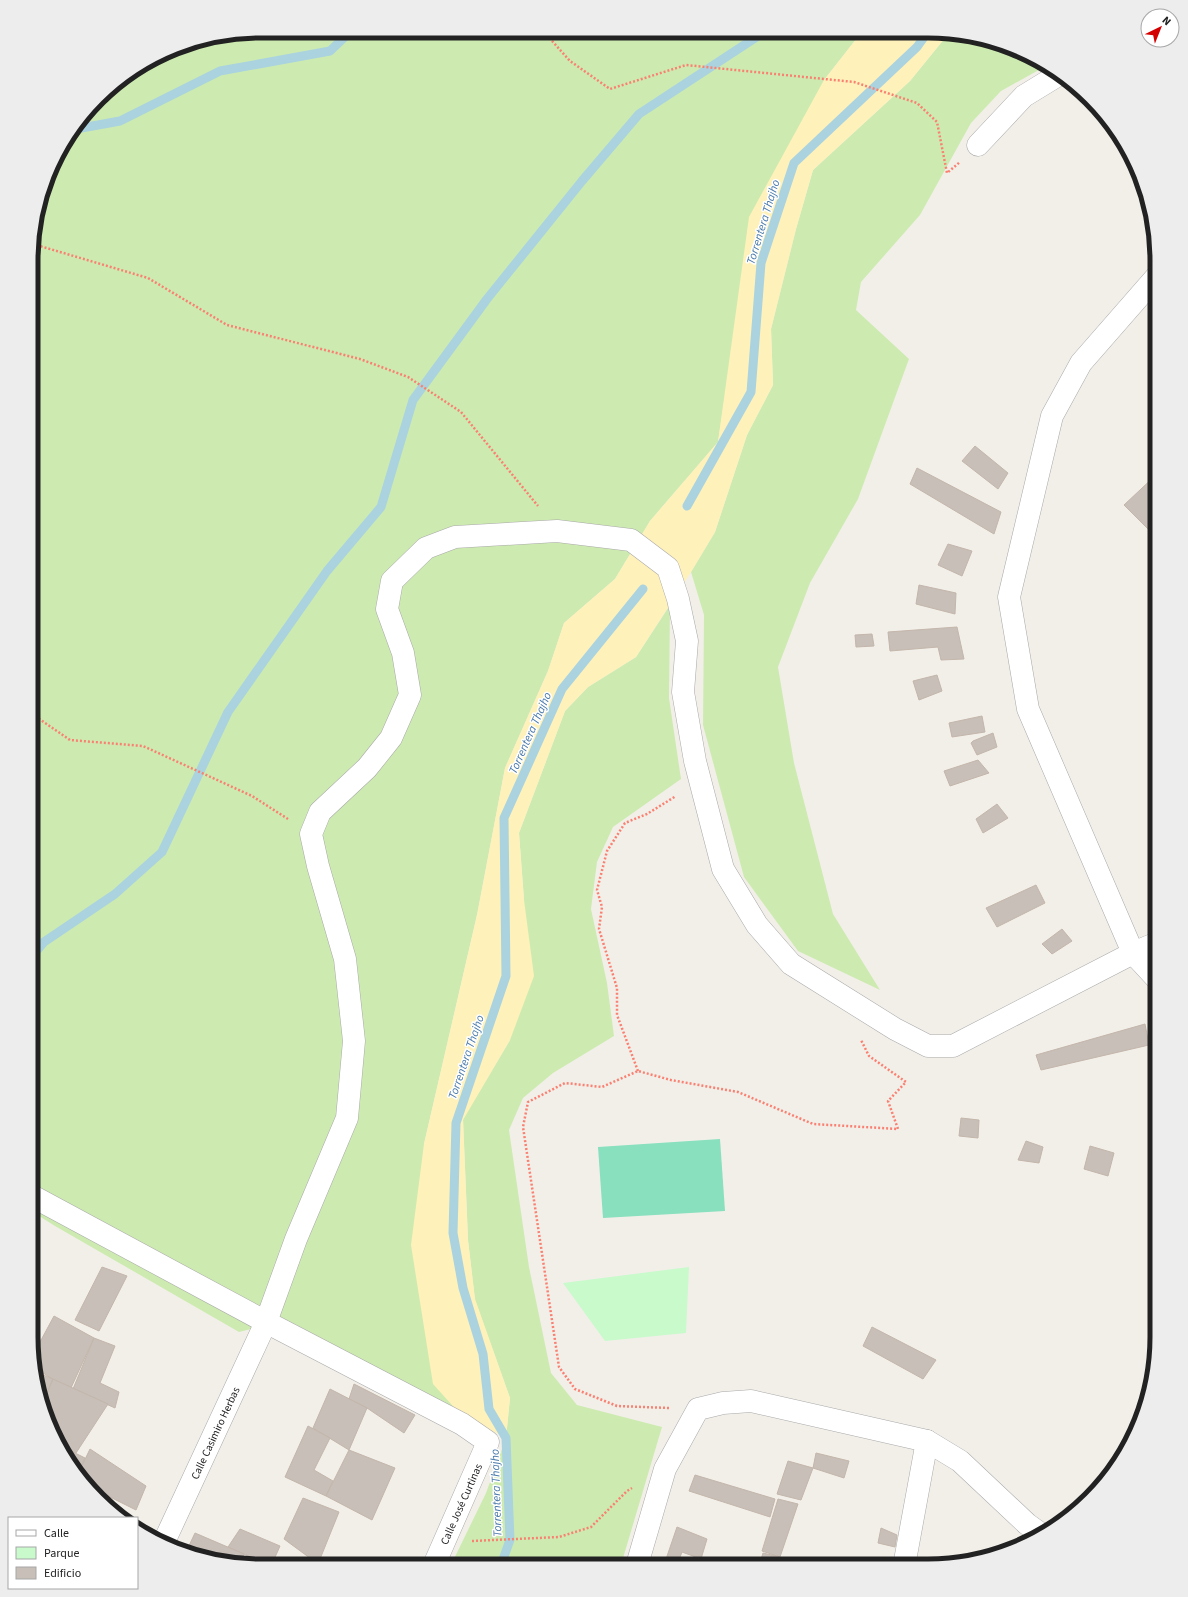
<svg xmlns="http://www.w3.org/2000/svg" width="1188" height="1597" viewBox="0 0 1188 1597" font-family="'Source Sans 3',sans-serif">
	<rect width="100%" height="100%" fill="#f2efe9"/>
	<g fill="#cdebb0">
		<path d="M260 31 861 33 824 80 732 348 718 442 650 521 615 579 564 623 548 671 505 768 477 915 424 1144 461 1415 287 1320 239 1332 55 1226 31 1211 33 230 62 146 109 88 186 43Z"/>
		<path d="M949 33H958L1015 48 1046 66 1001 91 971 123 920 215 861 282 856 310 909 359 858 499 810 583 778 667 794 763 833 914 880 990 798 951 744 877 703 725 704 615 691 572 715 532 747 435 773 385 771 329 796 229 813 170 910 81Z"/>
		<path d="M670 605 669 698 681 779 613 827 597 862 591 909 607 983 614 1036 553 1073 523 1098 509 1130 529 1267 551 1373 577 1405 662 1427 621 1565H451L486 1493 506 1438 510 1398 475 1300 468 1240 463 1119 510 1040 524 900 519 833 565 711 588 687 636 657Z"/>
	</g>
	<path fill="#fff1ba" d="M861 33H949L910 81 813 170 796 229 771 329 773 385 747 435 715 532 691 572 636 657 588 687 565 711 519 833 524 900 534 976 510 1040 463 1120 468 1240 475 1299 510 1398 506 1438 461 1415 433 1384 411 1245 424 1144 477 915 505 768 548 671 564 623 615 579 650 521 718 442 749 217 824 80Z"/>
	<path fill="#c8facc" d="M689 1267 686 1333 605 1341 563 1283Z"/>
	<path fill="#88e0be" d="M720 1139 725 1211 603 1218 598 1147Z"/>
	<g fill="none" stroke-linecap="round" stroke-linejoin="round">
		<g stroke="#aad3df" stroke-width="9">
			<path d="M76 129 120 121 220 71 330 51 351 31"/>
			<path d="M687 506 751 392 761 263 794 163 917 47 927 33"/>
			<path d="M32 956 44 942 115 894 162 852 228 712 327 571 381 507 413 400 487 299 582 181 639 114 764 32"/>
			<path d="M501 1565 510 1540 506 1438 489 1409 483 1354 463 1288 453 1233 456 1123 506 976 504 818 562 689 643 589"/>
		</g>
	</g>
	<g fill="#c7bfb8" stroke="#c4b6ab">
		<path d="M975 446 1008 473 998 489 962 461Z"/>
		<path d="M917 468 1001 512 994 534 910 484Z"/>
		<path d="M1157 474V530L1153 534 1124 505Z"/>
		<path d="M948 544 972 551 962 576 938 565Z"/>
		<path d="M919 585 956 593 955 614 916 604Z"/>
		<path d="M957 627 964 659 941 660 938 647 890 651 888 632Z"/>
		<path d="M872 634 874 646 856 647 855 635Z"/>
		<path d="M937 675 942 691 919 700 913 681Z"/>
		<path d="M982 716 985 732 952 737 949 723Z"/>
		<path d="M993 733 997 747 977 755 971 743 973 741Z"/>
		<path d="M978 760 989 773 950 786 944 771Z"/>
		<path d="M997 804 1008 818 983 833 976 819Z"/>
		<path d="M1036 885 1045 903 997 927 986 908Z"/>
		<path d="M1062 929 1072 941 1052 954 1042 944Z"/>
		<path d="M1145 1024 1149 1045 1041 1070 1036 1055Z"/>
		<path d="M961 1118 979 1120 978 1138 959 1136Z"/>
		<path d="M1026 1141 1043 1147 1039 1163 1018 1160Z"/>
		<path d="M1090 1146 1114 1153 1108 1176 1084 1169Z"/>
		<path d="M102 1267 127 1276 99 1331 75 1320Z"/>
		<path d="M54 1316 94 1338 70 1390 35 1368 33 1355Z"/>
		<path d="M872 1327 936 1360 923 1379 863 1346Z"/>
		<path d="M94 1338 115 1346 100 1383 119 1392 115 1408 73 1389Z"/>
		<path d="M36 1372 53 1379 45 1398 39 1395Z"/>
		<path d="M53 1379 108 1404 76 1453 60 1446 55 1438 42 1405Z"/>
		<path d="M354 1384 415 1415 404 1433 367 1408 349 1399Z"/>
		<path d="M330 1389 367 1408 349 1450 313 1428Z"/>
		<path d="M308 1426 330 1438 314 1470 333 1481 326 1496 285 1477Z"/>
		<path d="M59 1445 85 1458 78 1473Z"/>
		<path d="M90 1449 146 1486 136 1510 86 1485 78 1474Z"/>
		<path d="M349 1450 395 1468 372 1520 326 1496Z"/>
		<path d="M816 1453 849 1461 844 1478 813 1468Z"/>
		<path d="M788 1461 813 1468 801 1500 777 1494Z"/>
		<path d="M695 1475 775 1499 770 1517 689 1491Z"/>
		<path d="M303 1498 339 1512 318 1564 284 1539Z"/>
		<path d="M778 1499 798 1504 780 1557 762 1551Z"/>
		<path d="M677 1527 707 1539 701 1559 682 1552 677 1565H664Z"/>
		<path d="M881 1528 897 1535 895 1547 878 1543Z"/>
		<path d="M240 1529 280 1546 272 1564H266L228 1547Z"/>
		<path d="M195 1533 244 1554 239 1564H231L186 1552Z"/>
		<path d="M763 1553 780 1557 778 1566H759Z"/>
	</g>
	<g fill="none" stroke-linecap="round" stroke-linejoin="round">
		<g stroke="#a9a9a9" stroke-width="23">
			<g id="minor">
				<path d="M978 145 1024 96 1060 74"/>
				<path d="M1157 979 1133 953 1028 709 1009 597 1052 416 1081 363 1157 276"/>
				<path d="M31 1198 32 1196 266 1322 462 1424 488 1442 434 1565"/>
				<path d="M163 1544 266 1322 296 1239 347 1118 354 1041 345 959 318 866 311 834 320 812 367 768 391 738 410 695 403 653 387 609 392 581 426 548 455 537 557 531 631 540 668 568 678 599 687 641 683 692 695 761 723 869 757 925 791 964 895 1029 928 1046H953L1133 953 1157 943"/>
				<path d="M637 1565 665 1469 698 1409 723 1403 751 1401 927 1441 960 1461 1027 1524 1041 1534"/>
				<path d="M904 1566 927 1441"/>
			</g>
		</g>
		<g stroke="#fa8072" stroke-width="2.5" stroke-dasharray="2 2" stroke-linecap="butt">
			<path d="M544 32 570 61 610 89 686 65 854 82 917 103 937 122 947 173 960 162"/>
			<path d="M33 244 148 278 227 325 360 359 408 377 461 412 538 506"/>
			<path d="M32 714 70 740 143 746 252 796 288 819"/>
			<path d="M638 1071 617 1015V988L599 929 602 907 597 890 607 851 625 823 647 814 676 796"/>
			<path d="M669 1408 617 1406 575 1389 559 1367 523 1127 528 1102 565 1083 602 1087 638 1071 671 1080 738 1092 813 1124 898 1129 888 1101 906 1082 869 1056 861 1040"/>
			<path d="M472 1541 559 1537 591 1527 627 1491 632 1488"/>
		</g>
		<use href="#minor" stroke="#fff" stroke-width="22"/>
	</g>
	<g text-anchor="middle" stroke-width="3" stroke-linejoin="round" paint-order="stroke">
		<g font-size="11" fill="#222" stroke="#fff">
			<text transform="translate(215 1433) rotate(-65)" y="4">Calle Casimiro Herbas</text>
			<text transform="translate(461 1504) rotate(-66)" y="4">Calle José Curtinas</text>
		</g>
		<g font-size="12" font-style="italic" fill="#4a7aab" stroke="#fff">
			<text transform="translate(763 222) rotate(-73)" y="4">Torrentera Thajho</text>
			<text transform="translate(530 733) rotate(-66)" y="4">Torrentera Thajho</text>
			<text transform="translate(466 1057) rotate(-71)" y="4">Torrentera Thajho</text>
			<text transform="translate(496 1493) rotate(-92)" y="4">Torrentera Thajho</text>
		</g>
	</g>
	<path d="M0 0H1188V1597H0ZM260 38H928A222 222 0 0 1 1150 260V1337A222 222 0 0 1 928 1559H260A222 222 0 0 1 38 1337V260A222 222 0 0 1 260 38Z" fill="#ededed" fill-rule="evenodd"/>
	<path fill="none" stroke="#222" stroke-width="5" d="M260 38H928A222 222 0 0 1 1150 260V1337A222 222 0 0 1 928 1559H260A222 222 0 0 1 38 1337V260A222 222 0 0 1 260 38Z"/>
	<rect x="8" y="1517" width="130" height="72" fill="#ffffff" stroke="#a7a7a7"/>
	<rect x="16" y="1530" width="20" height="6" fill="#ffffff" stroke="#a7a7a7"/>
	<text x="44" y="1537" font-size="12" fill="#222222">Calle</text>
	<rect x="16" y="1547" width="20" height="12" fill="#c8facc" stroke="#a7a7a7"/>
	<text x="44" y="1557" font-size="12" fill="#222222">Parque</text>
	<rect x="16" y="1567" width="20" height="12" fill="#c7bfb8" stroke="#a7a7a7"/>
	<text x="44" y="1577" font-size="12" fill="#222222">Edificio</text>
	<g transform="translate(1160 28) rotate(43)"><circle r="19" fill="#ffffff" stroke="#a7a7a7"/>
	<path d="M0-3L7 15L0 10L-7 15Z" fill="#d40000"/>
	<text y="-6" font-size="11" font-weight="bold" text-anchor="middle" fill="#222222">N</text>
	</g>
</svg>
